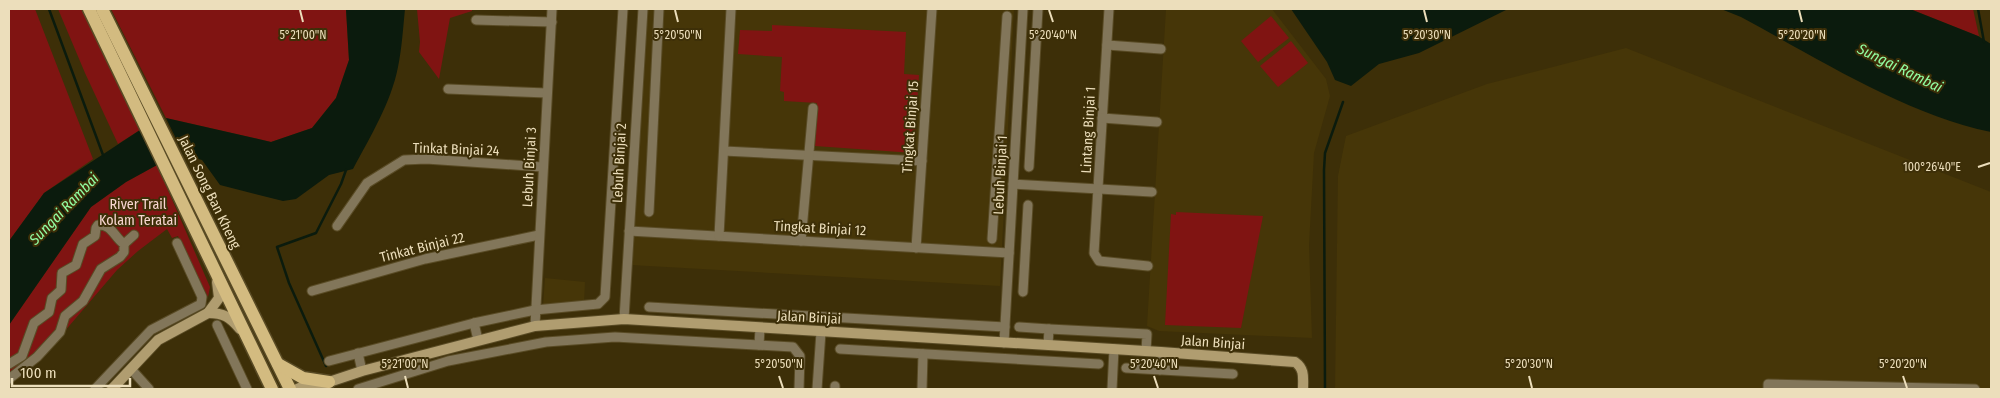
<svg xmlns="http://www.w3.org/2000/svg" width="2000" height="398" viewBox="0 0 2000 398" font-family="'Fira Sans Condensed',sans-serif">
	<rect width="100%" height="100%" fill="#3d2f08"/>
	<g fill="#463608">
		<path d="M648 9H1014L1000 286 631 265Z"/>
		<path d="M1166 9H1272L1326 79 1330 96 1314 153 1309 245 1312 338 1159 331 1147 326Z"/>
		<path d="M1626 48 1991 192V389H1335L1338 176 1346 136 1487 84Z"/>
		<path d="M545 278 585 282 584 303 543 306Z"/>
	</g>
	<g fill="#801412">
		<path d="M9 9H35L93 159 44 193 9 241Z"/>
		<path d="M58 9H82L140 130 118 144 85 73Z"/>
		<path d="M111 9H346L349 60 336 98 312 128 271 142 166 118Z"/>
		<path d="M417 9H472V11L450 18 439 79 419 52 420 42Z"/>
		<path d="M1910 9H1973L1979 36H1978Z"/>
		<path d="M1271 16 1289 38 1258 62 1241 41Z"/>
		<path d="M772 25 906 32 904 74 919 75 914 153 815 146 817 103 784 101V92L780 91 782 57 738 54 740 30 772 31Z"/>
		<path d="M1291 41 1308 63 1278 87 1260 66Z"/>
		<path d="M157 165 210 287 208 297 178 236 172 238 167 229 138 251 117 270 40 360 14 378 9 384V325L91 207 126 182Z"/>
		<path d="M1176 212 1263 216 1241 328 1165 325 1171 214 1176 215Z"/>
	</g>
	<g fill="#0b1b0d">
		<path d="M346 9H405C403 28 402 48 398 67 391 103 370 137 353 169L329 175 296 199 283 201 220 185 202 160 184 155 166 118 271 142 312 128 336 98 349 60Z"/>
		<path d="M1291 9H1508L1419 53 1379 64 1351 86 1335 80 1327 62Z"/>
		<path d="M1721 9H1910L1978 36 1991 44V132C1905 114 1819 59 1741 17Z"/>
		<path d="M140 130 157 165 126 182 91 207 9 325V241L44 193Z"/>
	</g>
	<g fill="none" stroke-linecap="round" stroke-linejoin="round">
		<g stroke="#0b1b0d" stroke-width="2.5">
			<path d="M49 9 103 155"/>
			<path d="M1978 9 1984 42"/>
			<path d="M326 366 289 283 277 247 316 233 341 184 346 170"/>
			<path d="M1325 389 1324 170 1325 153 1343 102"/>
		</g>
		<g stroke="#594b25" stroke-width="11">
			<g id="street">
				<path d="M1109 9 1094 253 1099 261 1148 266"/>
				<path d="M476 20 552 22"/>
				<path d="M1107 45 1161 49"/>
				<path d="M448 89 547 93"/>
				<path d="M1102 118 1157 122"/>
				<path d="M724 151 922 161"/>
				<path d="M1029 167 1038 9"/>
				<path d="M1013 184 1152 192"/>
				<path d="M649 212 659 9"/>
				<path d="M337 226 367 183 404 160 426 159 543 167"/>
				<path d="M629 231 1009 253"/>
				<path d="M719 236 731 9"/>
				<path d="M992 239 1007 16"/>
				<path d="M801 241 813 108"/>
				<path d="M124 244 134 235"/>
				<path d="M916 248 932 9"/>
				<path d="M312 291 425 259 539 235"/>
				<path d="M1023 292 1028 205"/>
				<path d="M649 307 1005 327"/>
				<path d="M624 319 643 9"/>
				<path d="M474 323 478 340"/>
				<path d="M217 325 247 389"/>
				<path d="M535 326 552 9"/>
				<path d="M1019 327 1049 329 1048 345"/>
				<path d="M1049 329 1147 334 1146 351"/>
				<path d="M1004 343 1023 9"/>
				<path d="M759 345 760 328"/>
				<path d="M840 349 1099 364"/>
				<path d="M358 353 362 371"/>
				<path d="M329 361 474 323 535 310 598 304 605 297 623 9"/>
				<path d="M9 364 22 356 34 323 49 312 52 298 61 290 62 273 76 265 83 244 95 236 96 228 98 225C112 224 114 237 124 244V252L120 257 101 269 83 301 65 316 60 332 37 357 9 379"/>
				<path d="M1126 368 1233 374"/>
				<path d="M131 369 149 389"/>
				<path d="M1160 370 1161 352"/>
				<path d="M95 389 151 330 201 304 202 297 177 243"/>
				<path d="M358 389 448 361 546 342 615 337 793 347 800 356 799 389"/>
				<path d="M817 389 821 332"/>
				<path d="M835 389V386"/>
				<path d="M922 389 923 354"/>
				<path d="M1112 389 1114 349"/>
				<path d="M1768 389V384L1975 389"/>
			</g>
		</g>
		<g stroke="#594b25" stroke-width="12">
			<g id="secondary">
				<path d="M208 313C224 313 230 317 240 329"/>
				<path d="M112 389 158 340 208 313 219 298 217 282"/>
				<path d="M297 389 308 384 318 383"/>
				<path d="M316 389 329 382 362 371 535 326 624 319 1161 352 1295 362C1305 369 1303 378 1303 389"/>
			</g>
		</g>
		<g stroke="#594b25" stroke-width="15">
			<g id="primary">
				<path d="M89 9 272 389"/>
				<path d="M102 9 290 389"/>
				<path d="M278 364 303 378 329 382"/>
			</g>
		</g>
		<use href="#street" stroke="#82765a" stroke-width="9"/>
		<use href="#secondary" stroke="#b09d70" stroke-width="10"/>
		<use href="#primary" stroke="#d3bb80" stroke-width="12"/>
	</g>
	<path fill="none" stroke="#ecdebb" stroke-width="2" d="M300 10 303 22M675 10 678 22M1049 10 1053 22M1424 10 1427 22M1799 10 1802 22M1978 167 1990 163M405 376 408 388M779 376 783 388M1154 376 1158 388M1529 376 1532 388M1903 376 1907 388"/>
	<g text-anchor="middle" stroke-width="4" stroke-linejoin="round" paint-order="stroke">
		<g font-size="14" fill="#ecdebb" stroke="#3d2f08">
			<text transform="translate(910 127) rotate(-86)" y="5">Tingkat Binjai 15</text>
			<text transform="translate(1088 130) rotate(-87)" y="5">Lintang Binjai 1</text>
			<text transform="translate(456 149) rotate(2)" y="5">Tinkat Binjai 24</text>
			<text transform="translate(619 163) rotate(-87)" y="5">Lebuh Binjai 2</text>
			<text transform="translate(529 167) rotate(-87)" y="5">Lebuh Binjai 3</text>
			<text transform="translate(1000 175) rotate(-87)" y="5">Lebuh Binjai 1</text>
			<text transform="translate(210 192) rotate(64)" y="5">Jalan Song Ban Kheng</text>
			<text transform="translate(820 228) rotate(3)" y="5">Tingkat Binjai 12</text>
			<text transform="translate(422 247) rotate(-14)" y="5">Tinkat Binjai 22</text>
			<text transform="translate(809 317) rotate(3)" y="5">Jalan Binjai</text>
			<text transform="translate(1213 342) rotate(4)" y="5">Jalan Binjai</text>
		</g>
		<g font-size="14" fill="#f9d6d1" stroke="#3d2f08">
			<text x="138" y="209">River Trail<tspan x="138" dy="16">Kolam Teratai</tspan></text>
		</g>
		<g font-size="15" font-style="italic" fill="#92fea3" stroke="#3d2f08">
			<text transform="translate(1900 68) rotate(26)" y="5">Sungai Rambai</text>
			<text transform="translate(64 209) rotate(-46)" y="5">Sungai Rambai</text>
		</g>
	</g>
	<g font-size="12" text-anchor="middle" fill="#ecdebb" stroke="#3d2f08" stroke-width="4" stroke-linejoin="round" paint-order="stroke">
		<text x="303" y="39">5°21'00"N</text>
		<text x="678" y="39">5°20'50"N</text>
		<text x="1053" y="39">5°20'40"N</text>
		<text x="1427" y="39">5°20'30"N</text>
		<text x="1802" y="39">5°20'20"N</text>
		<text x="1932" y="171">100°26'40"E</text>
		<text x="405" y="368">5°21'00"N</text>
		<text x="779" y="368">5°20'50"N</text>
		<text x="1154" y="368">5°20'40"N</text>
		<text x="1903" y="368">5°20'20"N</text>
		<text x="1529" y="368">5°20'30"N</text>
	</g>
	<rect width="2000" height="398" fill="none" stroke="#ecdebb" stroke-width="20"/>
	<path d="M12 378v8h118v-8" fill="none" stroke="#ecdebb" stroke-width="2.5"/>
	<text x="20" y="378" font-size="15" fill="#ecdebb" stroke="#3d2f08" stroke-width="4" paint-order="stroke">100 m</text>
</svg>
